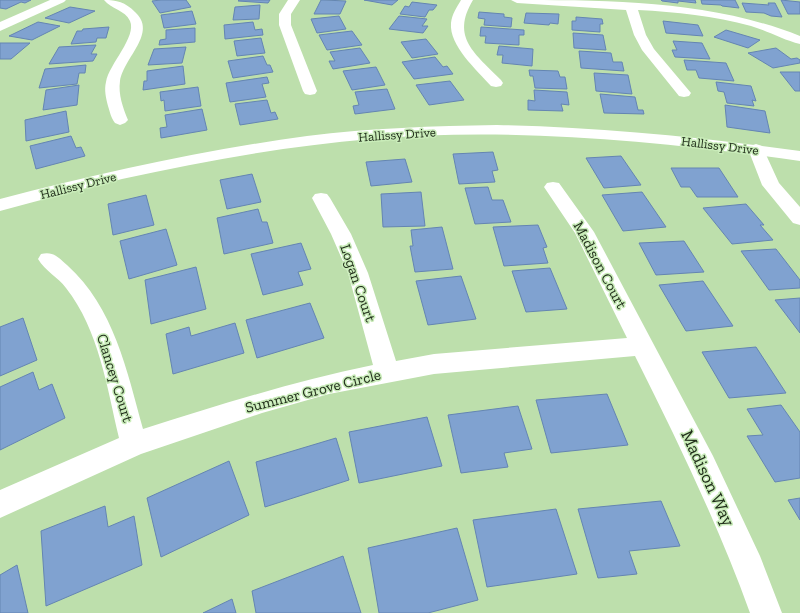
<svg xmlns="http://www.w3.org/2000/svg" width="800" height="613" viewBox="0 0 800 613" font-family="'Zilla Slab',serif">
	<rect width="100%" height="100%" fill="#bddfac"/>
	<g fill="#80a2d0" stroke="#6485b2">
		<path d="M0 0H31L25 3 21 2 6 9 0 8Z"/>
		<path d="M161 0H186L191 7 160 13 152 1Z"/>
		<path d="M239 0H270L268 3 238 1Z"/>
		<path d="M321 0H324L346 1 340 14H314Z"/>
		<path d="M364 0H398L392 5Z"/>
		<path d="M661 0H695L696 3 678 1V3L662 1Z"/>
		<path d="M701 0H735L739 8 722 6 721 5 702 4Z"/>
		<path d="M781 0 800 2V14H788Z"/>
		<path d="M412 2 437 5 433 10H429L425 17 400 14 405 6 409 7Z"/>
		<path d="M742 3 769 5 768 3H775L782 17 771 16 764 13 746 12Z"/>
		<path d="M260 5 259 19 233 20 235 7Z"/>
		<path d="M70 7 95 11 69 23 45 18Z"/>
		<path d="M192 11 196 24 164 28 161 15Z"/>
		<path d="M479 12 504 14V17L512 18 511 27 484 25 485 19 478 18Z"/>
		<path d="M526 13 559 14 558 24 550 23 549 25 524 23Z"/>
		<path d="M339 16 346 29 317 33 311 19Z"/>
		<path d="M399 16 427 19 422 26H428L423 33 389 29Z"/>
		<path d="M576 17 602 19 603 24H600V32L572 30V21H576Z"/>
		<path d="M663 21 698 25 703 36 666 33Z"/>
		<path d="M38 22 60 26 32 40 9 36Z"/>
		<path d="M253 22 255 30 262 29 263 35 225 39 224 25Z"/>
		<path d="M109 27 106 38H97L96 42 71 44 77 31H82L83 29Z"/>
		<path d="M481 27 524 30V35H519V45L485 43 486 36H480Z"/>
		<path d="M195 28V42L159 45 160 40 166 39V30Z"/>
		<path d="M726 30 760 40 748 48 714 37Z"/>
		<path d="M352 31 362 45 327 50 319 35Z"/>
		<path d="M573 33 603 35 606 50 574 48Z"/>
		<path d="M261 38 265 53 237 56 234 41Z"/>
		<path d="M426 39 438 54 412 58 401 42Z"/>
		<path d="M673 41 702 43 710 59 675 57 672 50H677Z"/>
		<path d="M0 43H30L11 59H0Z"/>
		<path d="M96 45 91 54H97L93 61 49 64 59 47Z"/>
		<path d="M499 46 533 49 532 66 502 63 503 55H497Z"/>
		<path d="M186 47 182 63 148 65 154 49Z"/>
		<path d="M360 48 370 63 333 69 329 61H335L330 52Z"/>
		<path d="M776 48 791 59 797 58 800 60V63L773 68 748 53Z"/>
		<path d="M579 51 611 53 613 62H622L624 71 581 68Z"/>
		<path d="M263 56 267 65H270L273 72 233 78 228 61Z"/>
		<path d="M435 57 443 67 447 66 453 74 414 79 402 62Z"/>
		<path d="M684 60 726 63 734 81 699 78 696 70H687Z"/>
		<path d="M86 65 85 73H79L77 84 39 88 45 69Z"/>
		<path d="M183 66 185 84 143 90 144 81H147V71Z"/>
		<path d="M376 67 385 85 352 90 343 71Z"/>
		<path d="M529 70 558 71 560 77H565L567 89 535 88 533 76H530Z"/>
		<path d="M780 72H800V91H795Z"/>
		<path d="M594 73 628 75 632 94 596 91Z"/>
		<path d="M267 77 269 83 262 84 266 97 230 102 226 83Z"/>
		<path d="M450 81 464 100 429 105 416 85Z"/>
		<path d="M716 82 751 86 756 101 752 100 754 106 727 103 724 92 718 91Z"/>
		<path d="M79 85 77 105 43 110 46 90Z"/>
		<path d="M198 87 201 106 165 111 164 100 161 101 160 92Z"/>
		<path d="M387 89 395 109 355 114 353 106 359 105 355 92Z"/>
		<path d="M534 90 567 92 569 105 561 104 563 111 528 110V100L535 101Z"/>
		<path d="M600 94 635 97 638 110H643L644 114 604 113Z"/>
		<path d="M267 100 271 113 275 112 278 119 240 125 235 104Z"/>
		<path d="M725 105 765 111 770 133 727 127Z"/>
		<path d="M202 109 207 130 161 138 160 128 167 127 165 115Z"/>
		<path d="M66 111 69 132 26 141 25 120Z"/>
		<path d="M71 136 76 148 81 147 85 156 36 169 30 146Z"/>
		<path d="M493 152 498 170 492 171 495 182 459 184 453 154Z"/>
		<path d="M621 156 641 185 604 188 586 158Z"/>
		<path d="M405 159 412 182 371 186 366 162Z"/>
		<path d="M671 168H719L738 197H697L690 187H681Z"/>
		<path d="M252 174 261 202 227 209 220 180Z"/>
		<path d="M488 187 492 200H503L511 222 475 224 465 188Z"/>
		<path d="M421 192 425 226 383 227 381 194Z"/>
		<path d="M642 192 666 227 623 231 602 195Z"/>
		<path d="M146 195 154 225 113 235 108 204Z"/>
		<path d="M746 204 764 225H760L773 240 732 244 703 208Z"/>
		<path d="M258 209 262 222H267L273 243 224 254 217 218Z"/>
		<path d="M538 225 547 247 543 248 548 263 504 266 493 227Z"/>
		<path d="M442 227 453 269 415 272 410 246H413L411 230Z"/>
		<path d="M166 229 177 265 129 279 120 241Z"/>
		<path d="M684 241 704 272 656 275 639 243Z"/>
		<path d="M301 243 311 269 298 272 303 285 263 295 251 254Z"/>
		<path d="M776 249 800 280V288L769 290 741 251Z"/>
		<path d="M196 267 206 309 151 324 145 280Z"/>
		<path d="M550 268 567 309 526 312 512 271Z"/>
		<path d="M461 276 476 319 428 325 416 281Z"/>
		<path d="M703 281 733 326 686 331 659 285Z"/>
		<path d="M800 298V333L775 300Z"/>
		<path d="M310 303 324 338 257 358 246 320Z"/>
		<path d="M23 318 37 360 0 376V327Z"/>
		<path d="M235 323 244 353 173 374 166 334 189 327 191 336Z"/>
		<path d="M756 347 786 393 729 398 702 352Z"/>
		<path d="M33 372 39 390 52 384 65 418 0 450V387Z"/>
		<path d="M607 394 628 445 551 453 536 400Z"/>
		<path d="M781 405 800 432V478L775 482 747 436 763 435 747 409Z"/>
		<path d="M518 406 532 449 504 453 508 467 461 473 448 415Z"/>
		<path d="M427 417 442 466 359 483 349 432Z"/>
		<path d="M336 438 349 480 265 507 256 462Z"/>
		<path d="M229 461 249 515 161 557 147 498Z"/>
		<path d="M800 498V520L788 500Z"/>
		<path d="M661 501 680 546 629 551 637 574 598 578 578 509Z"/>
		<path d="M105 506 108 527 134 516 142 565 46 606 41 531Z"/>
		<path d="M556 509 577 574 487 587 473 520Z"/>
		<path d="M457 528 478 600 428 613H379L368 548Z"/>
		<path d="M343 556 361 613H256L252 591Z"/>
		<path d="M17 565 28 613H0V575Z"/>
		<path d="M232 599 236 613H203Z"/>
	</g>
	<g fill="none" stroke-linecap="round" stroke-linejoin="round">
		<g fill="#fff" fill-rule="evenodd">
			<path d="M50 0H66L64 2 0 31V22Z"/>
			<path d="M104 0C117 0 125 2 135 12 158 33 124 57 120 81 118 94 123 108 128 120L125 123 120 125 115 123C111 118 110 112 108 106 106 98 104 90 106 82 109 64 137 37 130 21 125 10 111 9 104 0Z"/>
			<path d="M288 0H300L291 14V25L317 91 315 94 310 95 305 94 303 91 279 25V14Z"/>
			<path d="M461 0H473C450 38 476 54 501 80L503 83 501 86 496 87 491 86C477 70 449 46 451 23 452 14 457 7 461 0Z"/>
			<path d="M511 0C608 0 709 0 800 36V44C783 40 768 31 751 26 714 16 676 12 638 10L646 35 654 49 691 93 689 96 684 97 679 96 642 50 634 35 626 10 517 3Z"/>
			<path d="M756 144 762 146 779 183 800 207V225L793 223 762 185 748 149 750 146Z"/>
			<path d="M553 182 559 183 594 232 713 456 760 556 782 613H750C718 524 677 440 635 356L434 374 329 394 262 413 141 454 0 518V490L119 438C107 387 99 330 66 288 58 277 45 271 38 259L41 254C53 251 58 257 67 265 114 307 127 371 143 429 219 405 295 381 373 365L348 273 331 234 312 198 315 194 321 193 327 194 330 198 351 234 368 273 396 361 434 354 627 338 575 233 544 187 547 183Z"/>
		</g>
		<path fill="#fff" fill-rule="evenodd" d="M497 125C599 127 699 137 800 151V161C658 141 514 127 371 139 287 146 204 161 122 179 81 189 41 200 0 211V199C101 173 203 150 307 136 370 128 434 126 497 125Z"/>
	</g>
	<g text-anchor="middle" stroke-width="3" stroke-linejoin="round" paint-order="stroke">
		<g font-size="13" fill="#212e1b" stroke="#c9ecb9">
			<text transform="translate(397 134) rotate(-4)" y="5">Hallissy Drive</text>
			<text transform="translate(720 145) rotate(7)" y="5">Hallissy Drive</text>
			<text transform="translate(78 185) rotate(-14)" y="5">Hallissy Drive</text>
		</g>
		<g font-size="15" fill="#212e1b" stroke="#c9ecb9">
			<text transform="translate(600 265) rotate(62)" y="5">Madison Court</text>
			<text transform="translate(358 283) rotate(71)" y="5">Logan Court</text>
			<text transform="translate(115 378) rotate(73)" y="5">Clancey Court</text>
			<text transform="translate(313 391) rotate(-14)" y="5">Summer Grove Circle</text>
		</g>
		<g font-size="18" fill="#212e1b" stroke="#c9ecb9">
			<text transform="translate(708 478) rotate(65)" y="6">Madison Way</text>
		</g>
	</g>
</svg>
